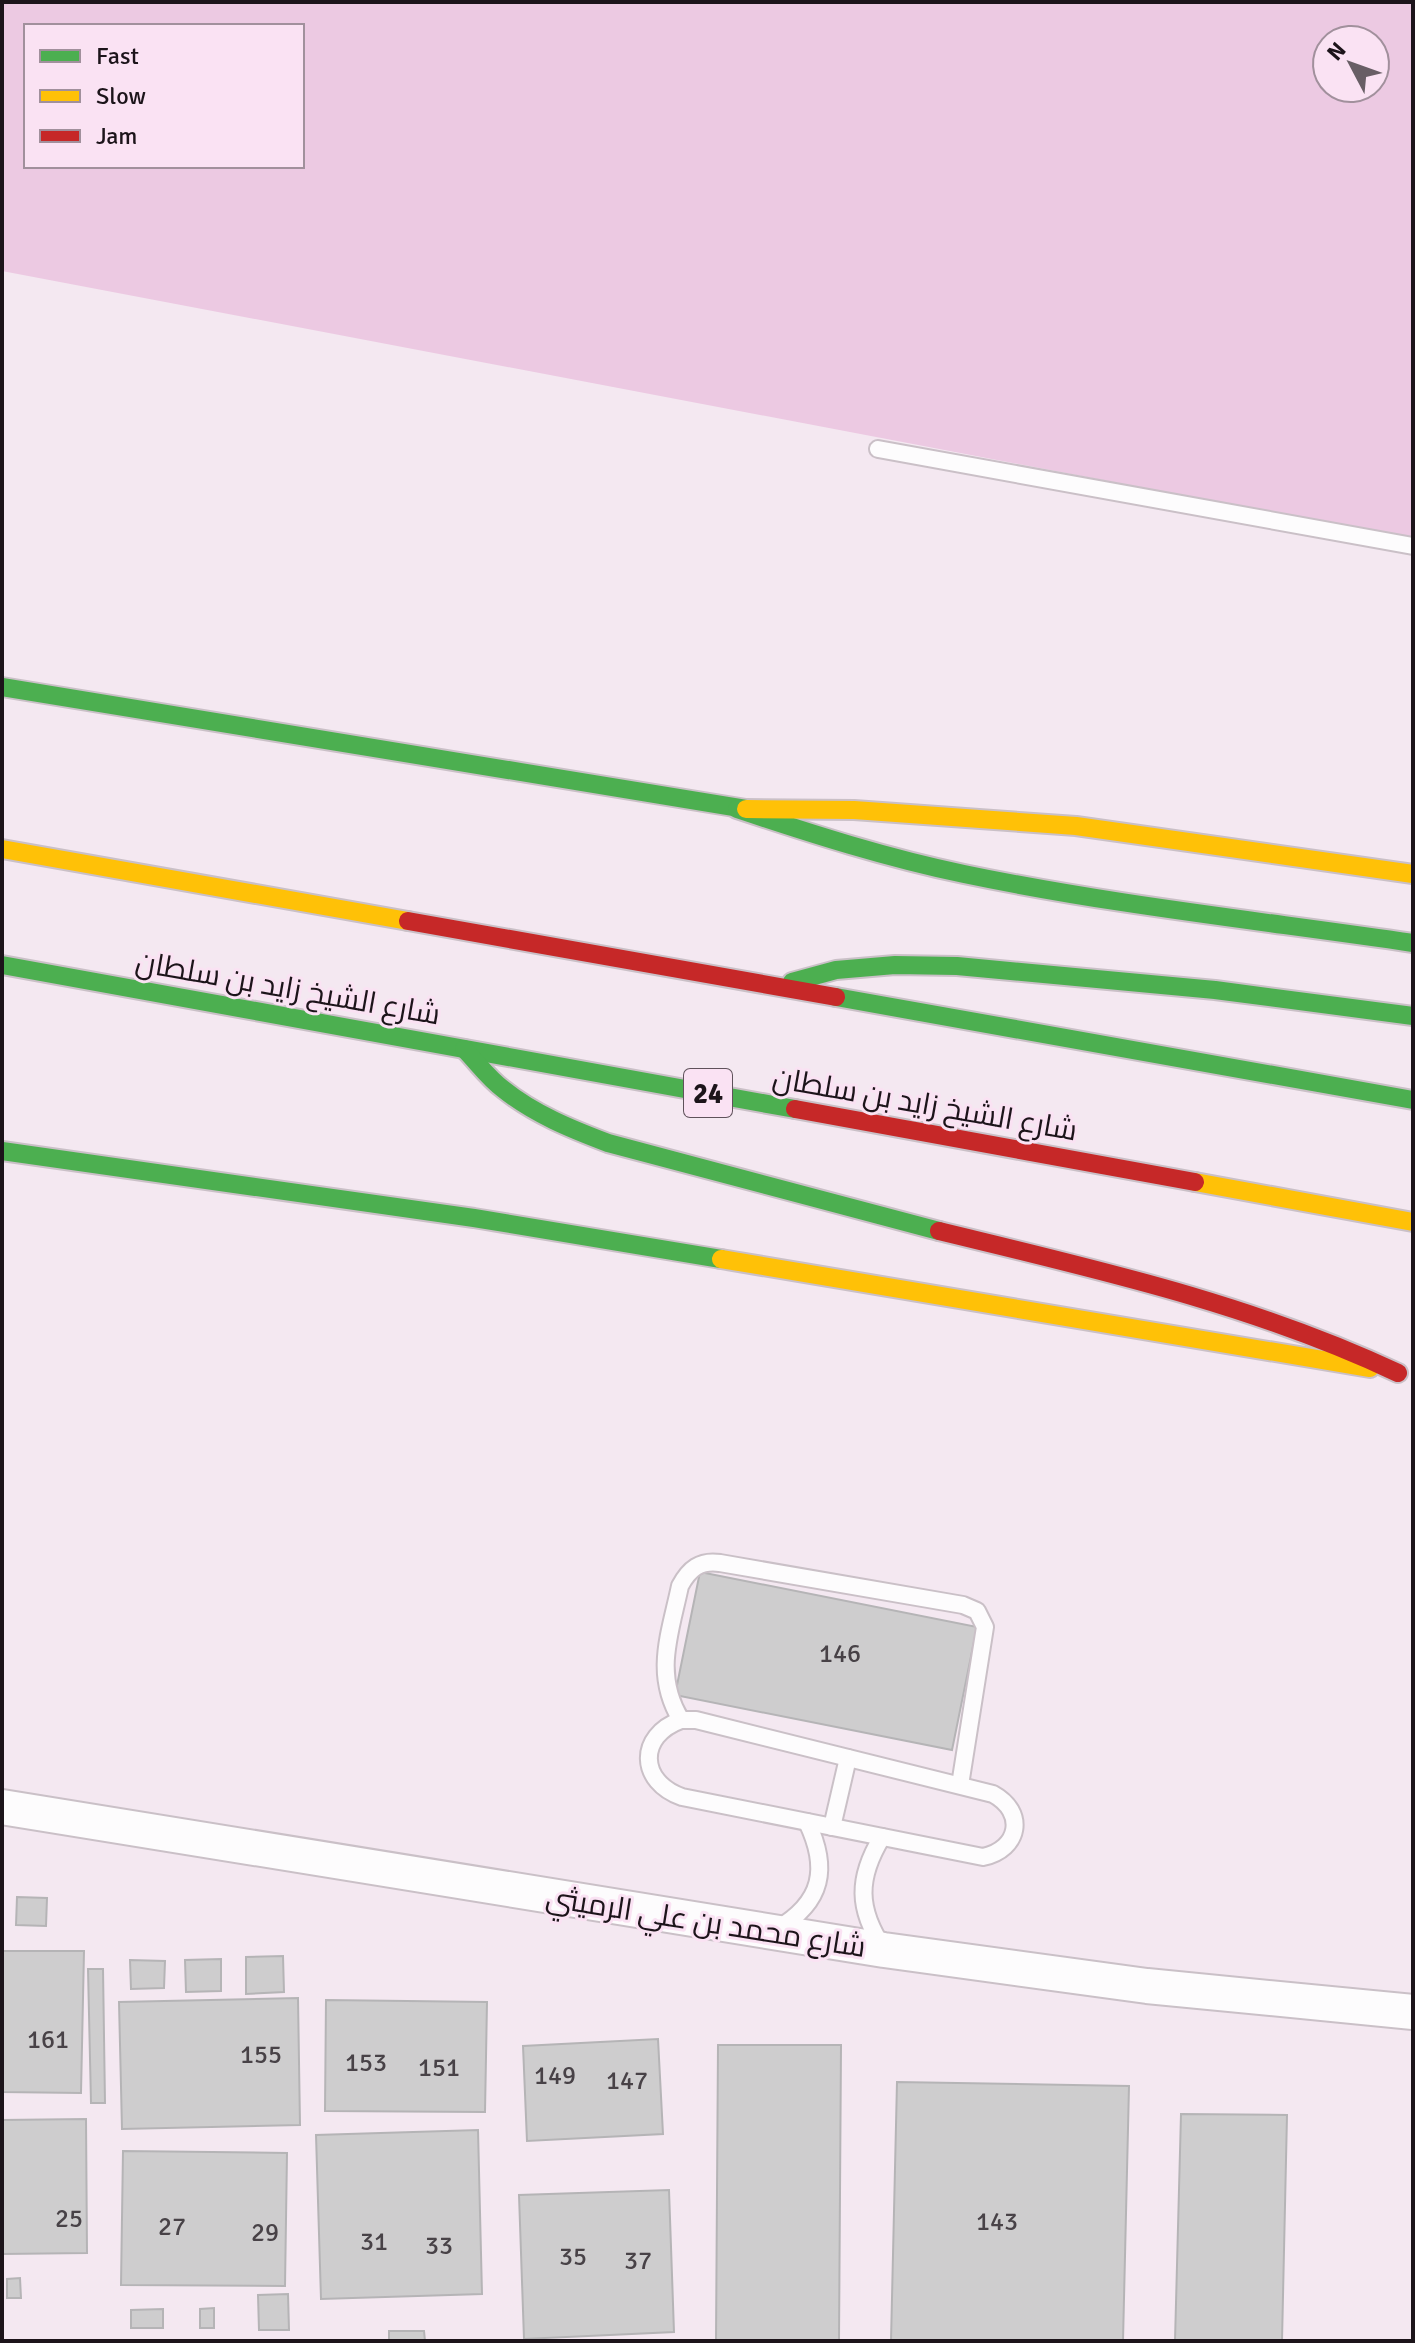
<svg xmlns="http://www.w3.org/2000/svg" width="1415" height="2343" viewBox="0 0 1415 2343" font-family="Signika,Cairo,sans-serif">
	<rect width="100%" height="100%" fill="#f4e8f1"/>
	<path fill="#ecc9e2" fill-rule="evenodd" d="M2 2H1413V539L2 271ZM26 26H302V166H26ZM1327 40H1375V88H1327Z"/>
	<g fill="#cecdce" stroke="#b5b4b6" stroke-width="2">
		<path d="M700 1572 977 1627 952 1750 675 1695Z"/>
		<path d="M17 1897 47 1898 46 1926 16 1925Z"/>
		<path d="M2 1951H84L81 2093 2 2092Z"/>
		<path d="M283 1956 284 1992 246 1994V1957Z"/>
		<path d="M221 1959V1991L186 1992 185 1960Z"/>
		<path d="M130 1960 165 1961 164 1988 131 1989Z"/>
		<path d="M88 1969H103L105 2103H91Z"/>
		<path d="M298 1998 300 2125 122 2129 119 2002Z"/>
		<path d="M326 2000 487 2002 485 2112 325 2111Z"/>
		<path d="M658 2039 663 2134 527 2141 523 2046Z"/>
		<path d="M718 2045H841L839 2341H716Z"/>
		<path d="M897 2082 1129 2086 1123 2341H891Z"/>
		<path d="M1181 2114 1287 2115 1282 2341H1175Z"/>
		<path d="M86 2119 87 2253 2 2254V2120Z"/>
		<path d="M478 2130 482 2294 321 2299 316 2135Z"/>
		<path d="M123 2151 287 2153 285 2286 121 2285Z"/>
		<path d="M669 2190 674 2332 524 2339 519 2195Z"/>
		<path d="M20 2278 21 2298H7V2279Z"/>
		<path d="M288 2294 289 2330H259L258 2295Z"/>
		<path d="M214 2308V2328H200V2309Z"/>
		<path d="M163 2309V2328H131V2310Z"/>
		<path d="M389 2331H424L425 2341H389Z"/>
	</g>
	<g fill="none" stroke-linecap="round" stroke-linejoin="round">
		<g stroke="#cac0c7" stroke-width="20">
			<g id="lane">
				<path d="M878 449 1413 546"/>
				<path d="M681 1720H696L993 1794C1026 1812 1020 1849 983 1857L682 1797C639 1782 637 1736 681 1720Z"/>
				<path d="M681 1720C653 1674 670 1634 680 1586 689 1569 700 1560 720 1563L963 1605 977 1611 985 1627 960 1785"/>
				<path d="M832 1827 848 1758"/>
				<path d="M882 1837C857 1878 857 1909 884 1949"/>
				<path d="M777 1929C823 1902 829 1868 807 1822"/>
			</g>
		</g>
		<g stroke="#cac0c7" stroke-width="38">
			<path id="street" d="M2 1807 884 1950 1147 1986 1413 2012"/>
		</g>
		<g stroke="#cac0c7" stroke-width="22">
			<g id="fast">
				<path d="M2 687 746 809"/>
				<path d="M737 809C812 834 887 858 964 874 1112 905 1263 921 1413 943"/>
				<path d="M2 965 795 1109"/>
				<path d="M792 982 836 970 895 965 957 966 1215 990 1413 1016"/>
				<path d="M836 997 1413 1100"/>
				<path d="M464 1049C477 1062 488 1078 503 1089 534 1114 571 1129 608 1143L939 1231"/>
				<path d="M2 1151 474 1218 721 1259"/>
			</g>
		</g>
		<g stroke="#cac0c7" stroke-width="22">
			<g id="slow">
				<path d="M746 809 854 810 1076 826 1413 874"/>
				<path d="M2 849 408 921"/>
				<path d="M1195 1182 1413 1222"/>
				<path d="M721 1259 1370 1368"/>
			</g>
		</g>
		<g stroke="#cac0c7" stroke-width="22">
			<g id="jam">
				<path d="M408 921 836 997"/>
				<path d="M795 1109 1195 1182"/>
				<path d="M939 1231C1095 1269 1252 1304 1398 1373"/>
			</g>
		</g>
		<use href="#lane" stroke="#fdfcfd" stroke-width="16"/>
		<use href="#street" stroke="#fdfcfd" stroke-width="34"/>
		<use href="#fast" stroke="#4caf50" stroke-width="18"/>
		<use href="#slow" stroke="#ffc107" stroke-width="18"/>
		<use href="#jam" stroke="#c62828" stroke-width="18"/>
	</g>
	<g text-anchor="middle" stroke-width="6" stroke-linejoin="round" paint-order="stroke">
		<g font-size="26" fill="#484247">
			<text x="840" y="1662">146</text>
			<text x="48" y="2048">161</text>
			<text x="261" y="2063">155</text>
			<text x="366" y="2071">153</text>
			<text x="439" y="2076">151</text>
			<text x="555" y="2084">149</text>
			<text x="627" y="2089">147</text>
			<text x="69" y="2227">25</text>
			<text x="997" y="2230">143</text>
			<text x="172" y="2235">27</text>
			<text x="265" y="2241">29</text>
			<text x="374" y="2250">31</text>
			<text x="439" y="2254">33</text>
			<text x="573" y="2265">35</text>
			<text x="638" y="2269">37</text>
		</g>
		<rect fill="#fae2f3" stroke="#5f525b" stroke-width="2" x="684" y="1069" width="48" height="48" rx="6"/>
		<g font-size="28" font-weight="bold" fill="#1c141a">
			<text x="708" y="1103">24</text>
		</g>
		<g font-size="30" fill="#1c141a" stroke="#fae2f3">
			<text transform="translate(288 988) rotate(10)" y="10">شارع الشيخ زايد بن سلطان</text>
			<text transform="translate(925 1104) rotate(10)" y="10">شارع الشيخ زايد بن سلطان</text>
			<text transform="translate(706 1922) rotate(9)" y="10">شارع محمد بن علي الرميثي</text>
		</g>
	</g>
	<rect width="1415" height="2343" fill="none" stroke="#1c141a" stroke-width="8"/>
	<rect x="24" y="24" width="280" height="144" fill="#fae2f3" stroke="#a1909c" stroke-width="2"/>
	<rect x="40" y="50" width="40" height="12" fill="#4caf50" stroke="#a1909c" stroke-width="2"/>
	<text x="96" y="64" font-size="24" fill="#1c141a">Fast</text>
	<rect x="40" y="90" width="40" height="12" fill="#ffc107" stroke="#a1909c" stroke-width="2"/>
	<text x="96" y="104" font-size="24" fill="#1c141a">Slow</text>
	<rect x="40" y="130" width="40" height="12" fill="#c62828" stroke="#a1909c" stroke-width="2"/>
	<text x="96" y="144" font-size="24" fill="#1c141a">Jam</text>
	<g transform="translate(1351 64) rotate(311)"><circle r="38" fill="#fae2f3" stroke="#a1909c" stroke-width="2"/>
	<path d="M0-6L14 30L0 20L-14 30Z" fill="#685e65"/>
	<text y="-12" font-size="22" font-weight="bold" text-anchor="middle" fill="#1c141a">N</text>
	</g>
</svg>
